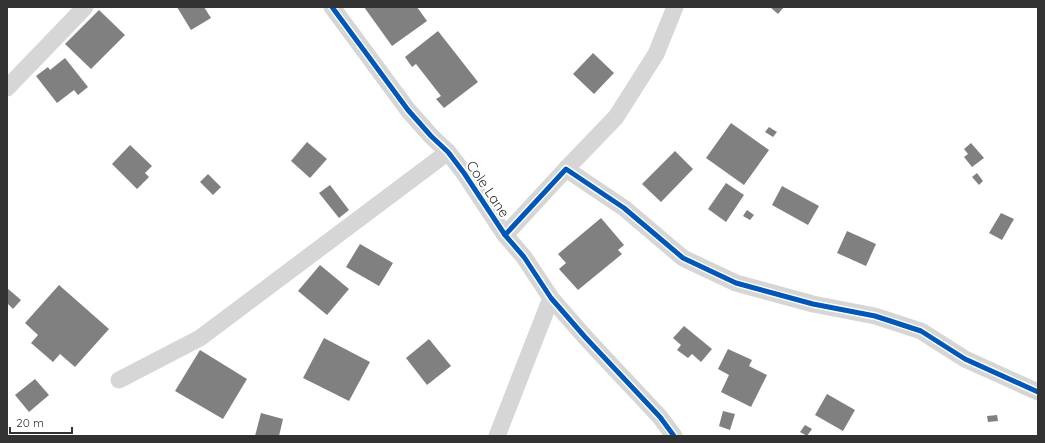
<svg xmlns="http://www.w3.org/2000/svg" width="1045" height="443" viewBox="0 0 1045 443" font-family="Quicksand,sans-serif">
	<rect width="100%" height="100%" fill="#fff"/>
	<g fill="#808080">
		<path d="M177 7H204L211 18 191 30Z"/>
		<path d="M364 7H417L427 21 392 46Z"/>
		<path d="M770 7H784L778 14Z"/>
		<path d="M99 10 125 35 91 69 65 44Z"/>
		<path d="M438 31 478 82 444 108 436 99 441 96 416 64 412 67 405 57Z"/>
		<path d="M593 53 614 73 594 94 573 74Z"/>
		<path d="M65 58 88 87 78 95 74 90 57 103 36 76 48 67 50 70Z"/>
		<path d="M731 123 769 150 744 185 706 158Z"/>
		<path d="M769 127 777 132 773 137 765 132Z"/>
		<path d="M307 142 327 159 310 178 291 161Z"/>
		<path d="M971 143 984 158 972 167 964 157 968 154 964 149Z"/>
		<path d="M130 145 152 166 145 173 149 177 137 189 112 164Z"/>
		<path d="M675 151 693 169 661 202 642 184Z"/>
		<path d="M977 173 983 181 979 185 972 177Z"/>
		<path d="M208 174 221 187 213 195 200 182Z"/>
		<path d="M726 183 744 195 726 222 708 209Z"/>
		<path d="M330 185 349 210 339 218 319 193Z"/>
		<path d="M782 186 819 206 808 225 772 205Z"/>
		<path d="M747 210 754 215 750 220 743 216Z"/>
		<path d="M1001 213 1014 219 1002 240 989 233Z"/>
		<path d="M601 218 624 245 618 250 622 254 578 290 559 269 566 263 558 254Z"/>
		<path d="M847 231 876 244 866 266 837 253Z"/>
		<path d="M360 244 393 263 379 286 346 267Z"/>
		<path d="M320 265 349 289 327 315 298 291Z"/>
		<path d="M59 285 109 329 75 367 60 354 53 362 31 343 38 335 25 323Z"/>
		<path d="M7 288 21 300 13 309 7 303Z"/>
		<path d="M684 326 712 349 701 362 692 354 688 358 677 350 681 345 673 338Z"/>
		<path d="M324 338 370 362 349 401 303 378Z"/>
		<path d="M429 339 451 366 427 385 406 358Z"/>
		<path d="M728 349 752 360 749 366 767 375 751 407 721 392 729 375 718 369Z"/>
		<path d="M200 350 247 379 223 419 175 391Z"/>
		<path d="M35 379 49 395 29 412 15 395Z"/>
		<path d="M827 394 855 410 843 431 815 415Z"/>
		<path d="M723 411 735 414 730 430 719 426Z"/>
		<path d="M261 413 283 419 279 436H255Z"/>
		<path d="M997 415 998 421 988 422 987 416Z"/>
		<path d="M805 425 812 429 807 436 800 432Z"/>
	</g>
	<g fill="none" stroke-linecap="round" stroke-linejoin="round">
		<g stroke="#d6d6d6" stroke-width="17">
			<path d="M332 7 408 110 431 136 448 152 464 173 505 235 524 257 551 298 585 337 660 417 674 436"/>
			<path d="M7 88 85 7"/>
			<path d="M566 169 616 117 656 54 675 7"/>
			<path d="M505 235 566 169 624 208 683 258 736 283 813 304 875 316 921 331 965 359 1038 392"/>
			<path d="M119 380 200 338 448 152"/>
			<path d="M497 436 551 298"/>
		</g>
		<g stroke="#fff" stroke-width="8">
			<g id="cycleway">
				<path d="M332 7 408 110 431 136 448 152 464 173 505 235 524 257 551 298 585 337 660 417 674 436"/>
				<path d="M505 235 566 169 624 208 683 258 736 283 813 304 875 316 921 331 965 359 1038 392"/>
			</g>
		</g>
		<use href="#cycleway" stroke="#0057b8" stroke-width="5"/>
	</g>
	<g text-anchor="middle" stroke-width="4" stroke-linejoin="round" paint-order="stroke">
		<g font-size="14" fill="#323232" stroke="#fff">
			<text transform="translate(488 189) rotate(56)" y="5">Cole Lane</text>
		</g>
	</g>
	<rect width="1045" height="443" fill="none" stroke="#323232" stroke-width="16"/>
	<path d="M10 427v6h62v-6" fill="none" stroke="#323232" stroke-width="2"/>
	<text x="16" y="427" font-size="12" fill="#323232" stroke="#ffffff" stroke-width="3" paint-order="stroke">20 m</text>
</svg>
